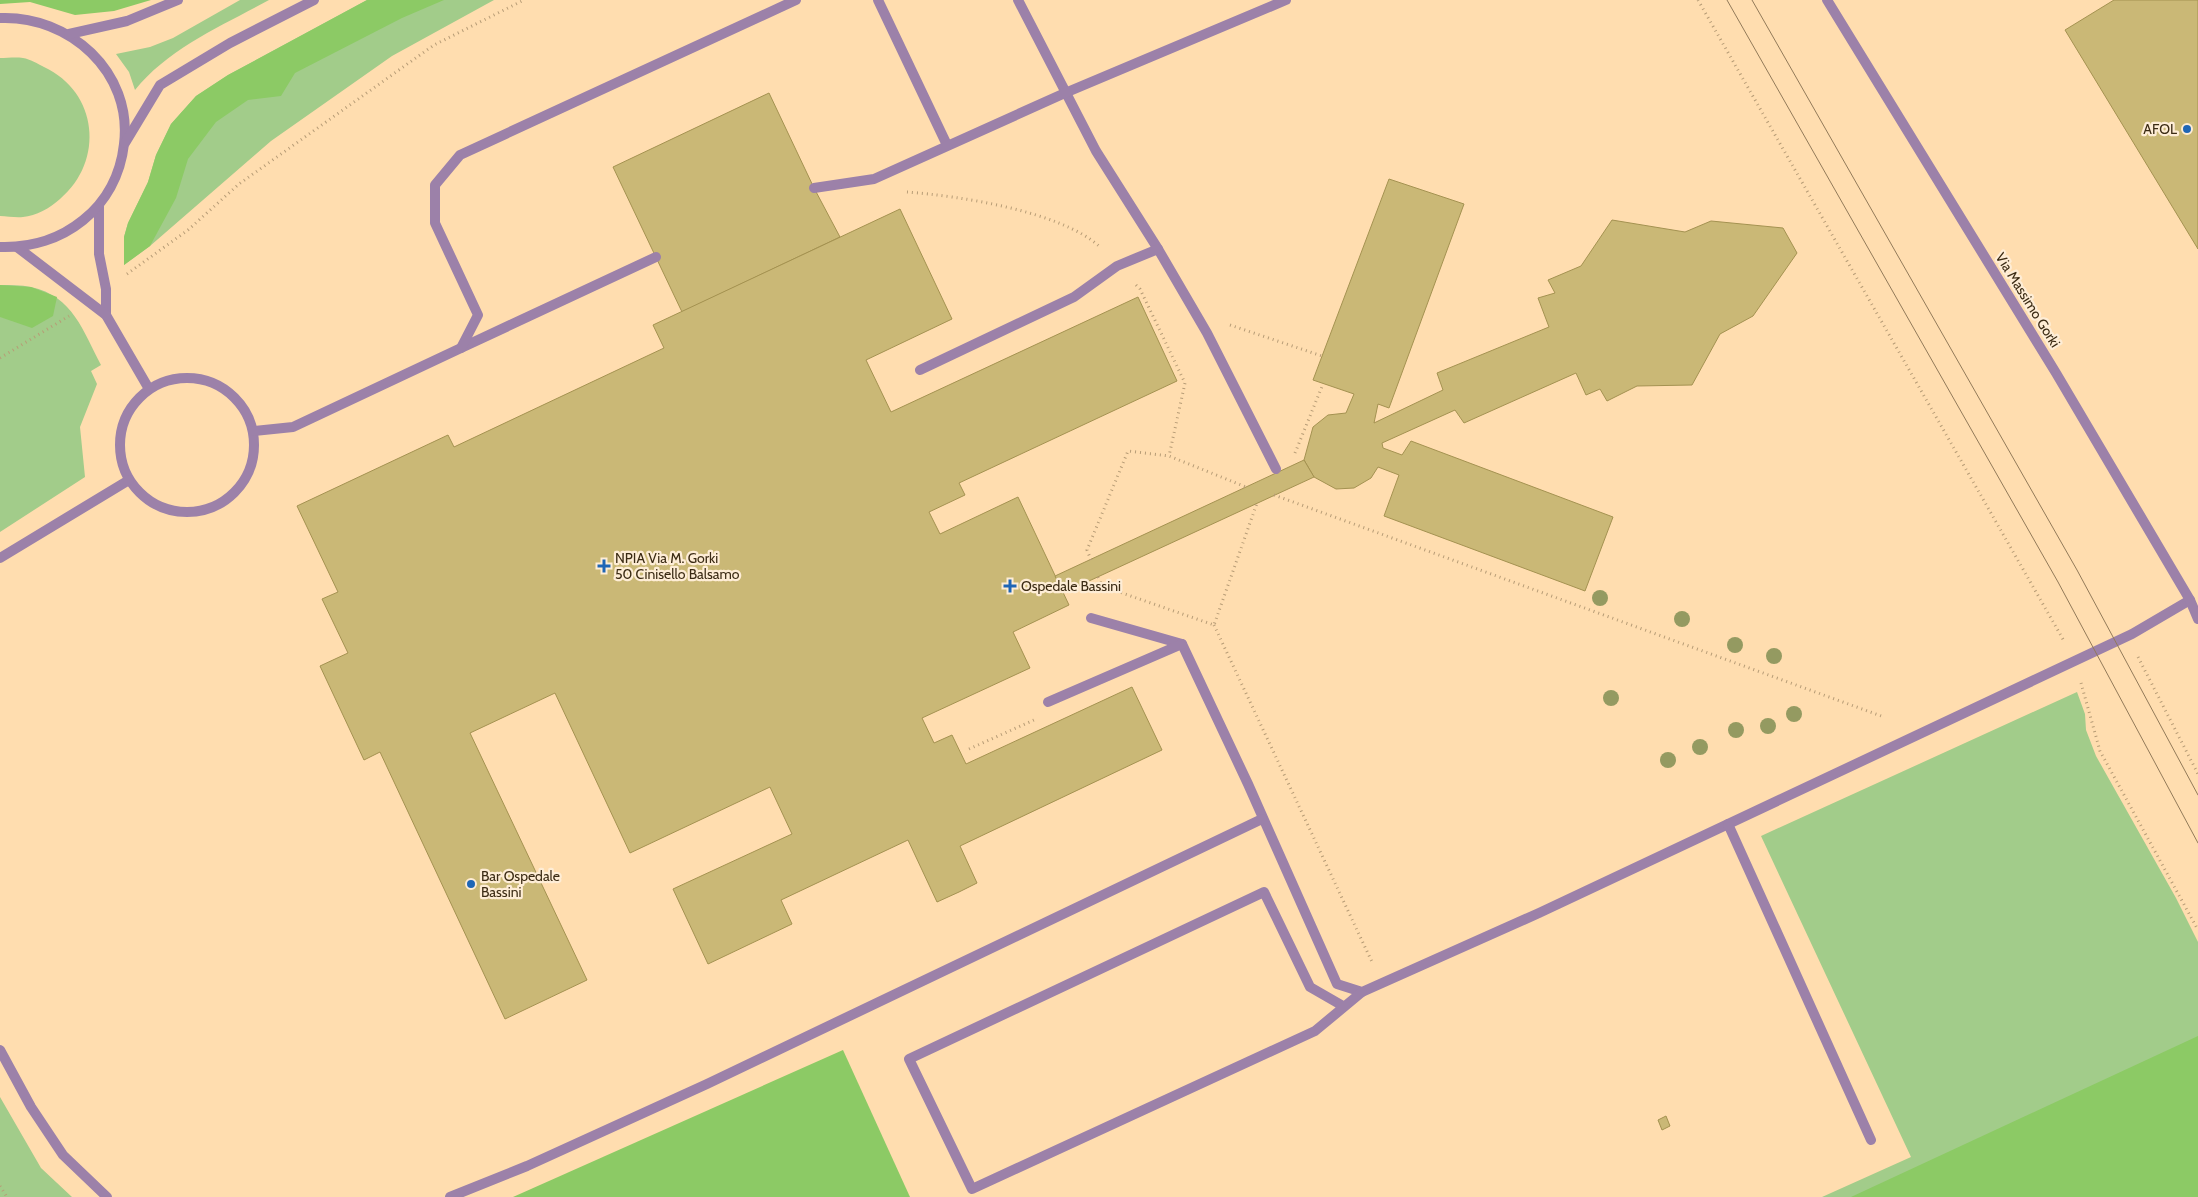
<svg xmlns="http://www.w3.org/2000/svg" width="2198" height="1197" viewBox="0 0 2198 1197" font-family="Cabin,sans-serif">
	<rect width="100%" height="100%" fill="#ffddaf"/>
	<g fill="#a2cc8a">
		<path d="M240 0H269C222 26 169 48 135 90L129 72 116 54 150 47 173 38Z"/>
		<path d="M367 0H494L392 56 271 141 150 246 124 265V237L128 223 148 182 156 155 171 124 196 96 228 75Z"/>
		<path d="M0 58C7 58 16 57 23 58 30 59 38 64 44 67 98 92 105 161 60 199 50 208 36 216 23 217 16 218 7 216 0 216Z"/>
		<path d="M0 285C10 285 21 285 31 287 73 296 83 331 101 365L91 371 97 384 80 427 85 477 0 532Z"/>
		<path d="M2077 692 2085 714 2086 730 2096 756 2176 898 2198 942V1197H1822L1911 1157 1761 836Z"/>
		<path d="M0 1097 41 1168 72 1197H0Z"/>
	</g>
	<g fill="#8cca65">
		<path d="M0 0H151L114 11 75 15 30 2 0 4Z"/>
		<path d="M367 0H444L402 18 295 73 281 96 248 100 216 122 188 159 176 198 150 246 124 265V237L128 223 148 182 156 155 171 124 196 96 228 75Z"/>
		<path d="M0 285 31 287 57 297 53 316 32 328 0 317Z"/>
		<path d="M2198 1036V1197H1851Z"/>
		<path d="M843 1050 910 1197H513Z"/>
	</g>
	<g fill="#cab876" stroke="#a49251">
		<path d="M2114 0H2198V249L2065 30Z"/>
		<path d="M769 93 814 188 840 237 682 312 613 167Z"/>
		<path d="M1389 179 1464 204 1389 408 1378 404 1374 423 1443 390 1437 373 1549 327 1538 298 1555 293 1548 280 1581 266 1612 220 1685 232 1711 221 1783 228 1797 253 1753 316 1720 334 1692 385 1637 386 1607 401 1600 389 1586 395 1576 373 1464 423 1455 410 1382 443 1383 448 1402 455 1411 441 1613 517 1585 591 1384 516 1399 475 1378 467 1371 478 1354 488 1336 489 1314 477 1304 460 1313 427 1328 415 1346 413 1354 394 1313 380Z"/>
		<path d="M900 209 952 319 866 360 891 412 1138 297 1177 381 959 483 965 495 929 512 940 534 1018 497 1069 605 1013 632 1030 668 922 718 934 743 952 735 966 764 1132 687 1162 750 960 846 977 883 959 892 937 902 908 840 781 900 792 924 708 964 673 889 792 834 770 787 630 853 555 693 470 733 587 980 505 1019 380 752 364 760 320 666 348 653 322 599 338 592 297 506 448 435 454 447 664 348 653 325Z"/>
		<path d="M1304 460 1314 477 1063 593 1055 576Z"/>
		<path d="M1666 1116 1670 1126 1662 1130 1658 1120Z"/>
	</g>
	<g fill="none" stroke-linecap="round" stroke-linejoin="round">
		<g stroke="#b79c76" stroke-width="3" stroke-dasharray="1 4" stroke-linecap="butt">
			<path d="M1698 0 2064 641"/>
			<path d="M907 192C959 196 1061 211 1100 247"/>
			<path d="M127 274 188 230 239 184 434 45 524 0"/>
			<path d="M1136 285 1140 289 1185 383 1169 456"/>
			<path d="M1230 325 1322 356"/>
			<path d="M0 358 69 316"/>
			<path d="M1295 453 1323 384"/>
			<path d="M1274 495 1884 717"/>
			<path d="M1091 560 1087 550 1128 451 1169 456 1246 487"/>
			<path d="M1098 577 1102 586 1214 625 1257 503"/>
			<path d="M1214 625 1372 962"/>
			<path d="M2138 657 2198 774"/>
			<path d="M2081 683 2100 751 2198 930"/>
			<path d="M969 749 1034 720"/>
			<path d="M0 1186 7 1197"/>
		</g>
		<g stroke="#9c81a9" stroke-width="10">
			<path d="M878 0 947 145"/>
			<path d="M1018 0 1096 151 1158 249 1207 333 1276 469"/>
			<path d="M814 188 874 179 1065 93 1286 0"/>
			<path d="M99 206V254L106 289V315"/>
			<path d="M17 247 106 315 149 389"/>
			<path d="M461 348 656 257"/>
			<path d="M920 370 1074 297 1117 266 1158 249"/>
			<circle cx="187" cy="445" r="67"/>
			<path d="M254 431 293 427 461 348 478 315 435 223V185L460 155 796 0"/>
			<path d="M0 558 129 480"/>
			<path d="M1091 618 1182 644 1248 784 1337 984 1362 992 1539 913 2132 634 2190 600"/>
			<path d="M1048 702 1182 644"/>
			<path d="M1728 824 1871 1140"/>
			<path d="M1343 1006 1310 987 1264 892 909 1059 972 1189 1315 1031 1362 992"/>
			<path d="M0 1050 31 1107 63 1155 107 1197"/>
			<path d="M450 1197 527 1166 707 1084 1262 819"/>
		</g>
		<g stroke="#9c81a9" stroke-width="10">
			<path d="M1827 0 2056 373 2190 600 2198 619"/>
			<path d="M0 18C69 15 133 72 124 144 117 208 63 249 0 247"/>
			<path d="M69 34 127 21 178 0"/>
			<path d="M125 143 160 85 230 43 314 0"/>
		</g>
		<g stroke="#927a59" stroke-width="1">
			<path d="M1727 0 2058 582 2198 843"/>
			<path d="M1752 0 2077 570 2198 795"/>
		</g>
	</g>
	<g fill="#949a61">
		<circle cx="1600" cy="598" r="8"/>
		<circle cx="1682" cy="619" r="8"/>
		<circle cx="1735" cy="645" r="8"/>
		<circle cx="1774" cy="656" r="8"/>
		<circle cx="1611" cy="698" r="8"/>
		<circle cx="1794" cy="714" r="8"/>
		<circle cx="1768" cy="726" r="8"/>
		<circle cx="1736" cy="730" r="8"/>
		<circle cx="1700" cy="747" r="8"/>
		<circle cx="1668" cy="760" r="8"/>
	</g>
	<g fill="#1f66b6" stroke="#feedd6" stroke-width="2">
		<circle cx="2187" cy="129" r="5"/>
		<path d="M601.5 558.5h5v5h5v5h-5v5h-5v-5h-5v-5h5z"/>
		<path d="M1007.5 578.5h5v5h5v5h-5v5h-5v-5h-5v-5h5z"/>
		<circle cx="471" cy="884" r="5"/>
	</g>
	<g text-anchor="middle" stroke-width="4.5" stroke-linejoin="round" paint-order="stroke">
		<g font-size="14" fill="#3b2b14" stroke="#feedd6" text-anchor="start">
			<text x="2177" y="134" text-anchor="end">AFOL</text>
			<text x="615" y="563">NPIA Via M. Gorki<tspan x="615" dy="16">50 Cinisello Balsamo</tspan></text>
			<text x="1021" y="591">Ospedale Bassini</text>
			<text x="481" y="881">Bar Ospedale<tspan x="481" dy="16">Bassini</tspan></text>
		</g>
		<g font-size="14" fill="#3b2b14" stroke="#feedd6">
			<text transform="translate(2028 300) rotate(58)" y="5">Via Massimo Gorki</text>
		</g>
	</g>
</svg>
